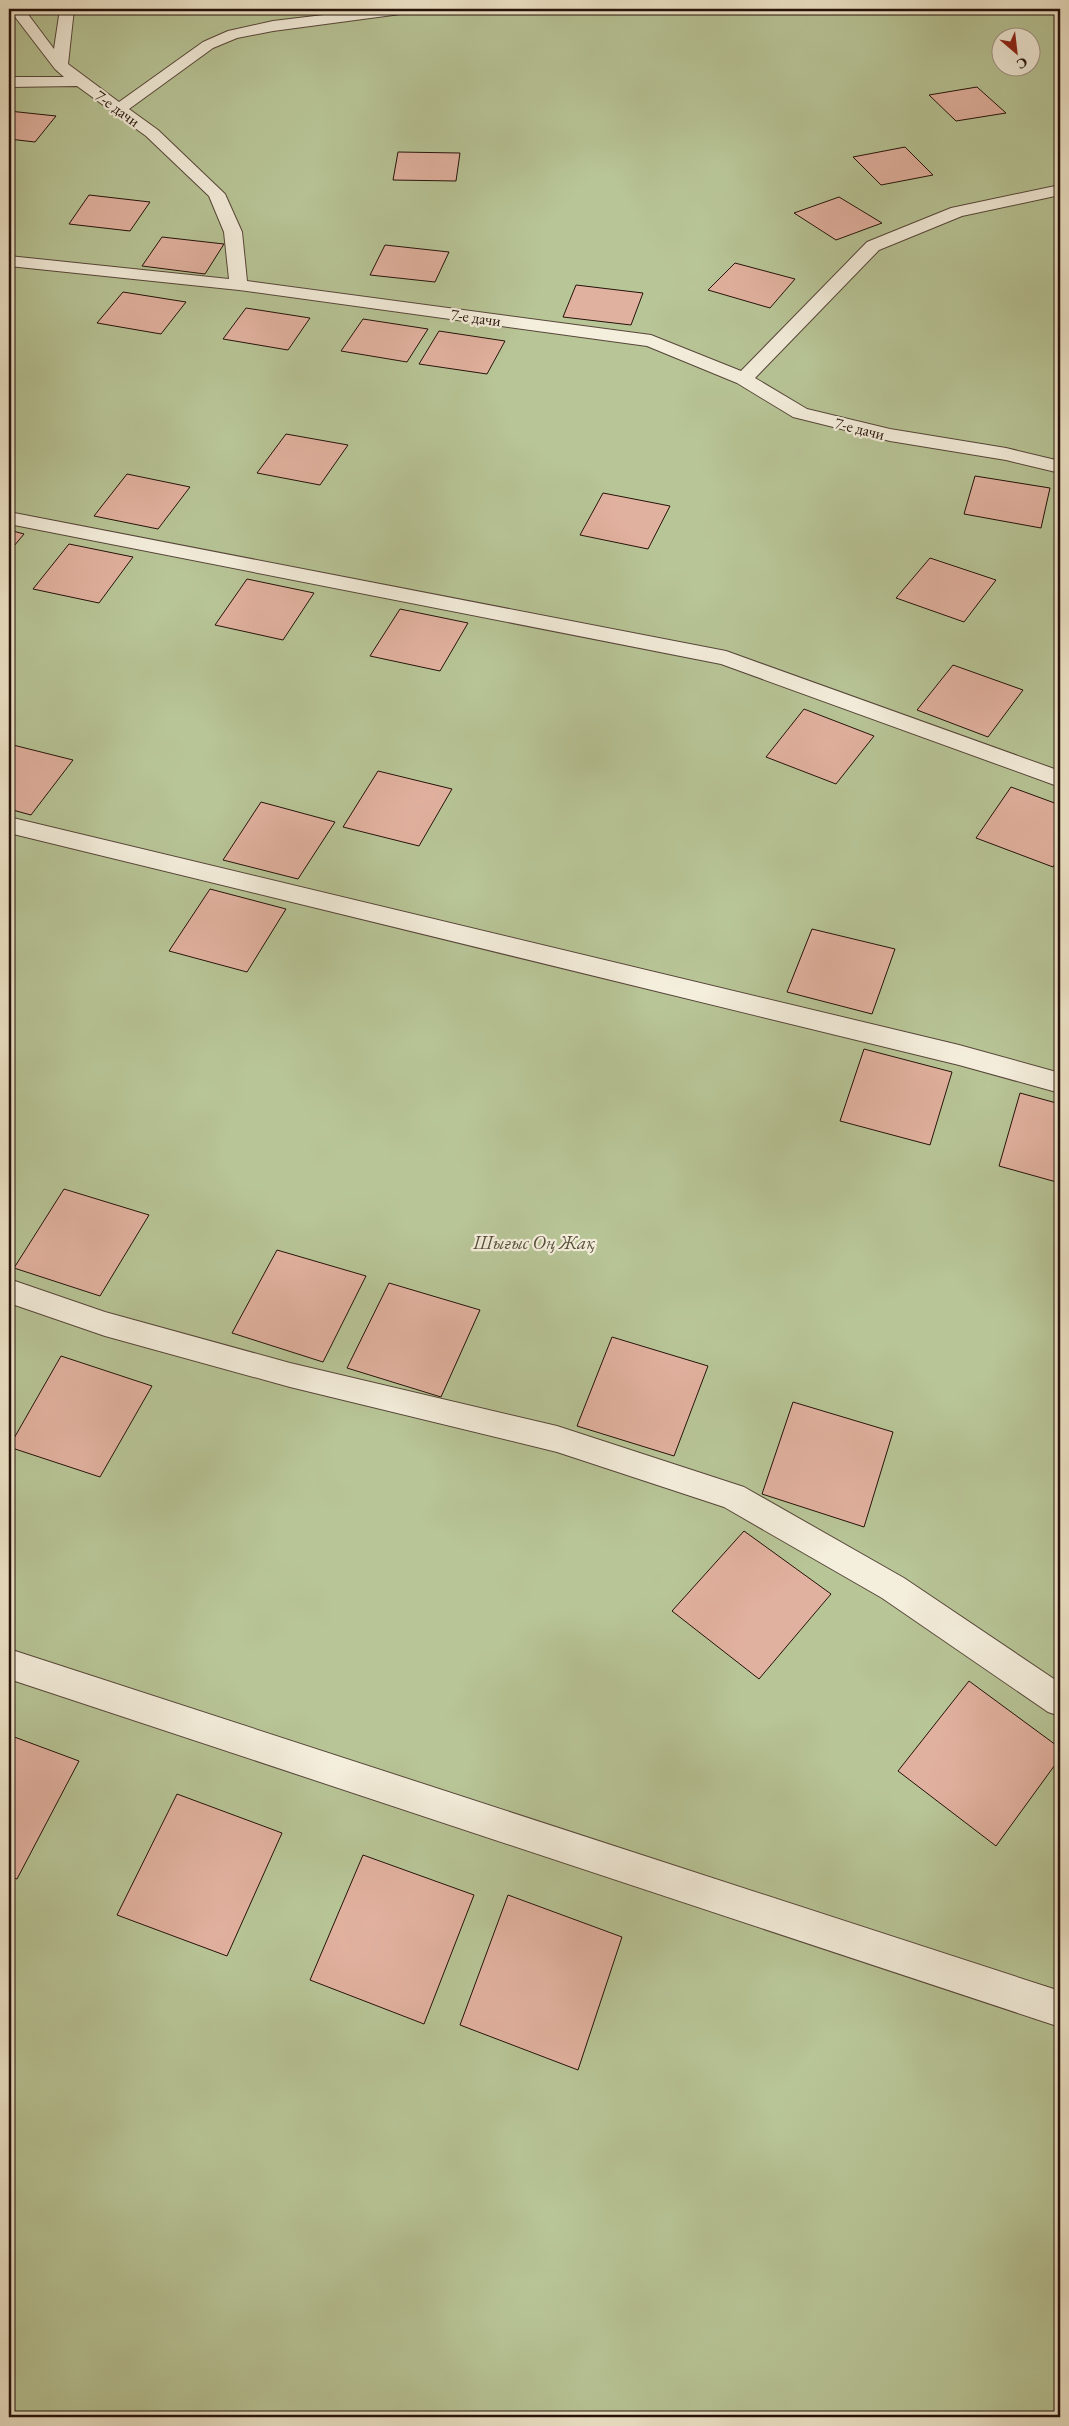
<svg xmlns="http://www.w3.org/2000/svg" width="1069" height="2426" viewBox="0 0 1069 2426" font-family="'EB Garamond',serif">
	<rect width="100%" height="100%" fill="#eee5c9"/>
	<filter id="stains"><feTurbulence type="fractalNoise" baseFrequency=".004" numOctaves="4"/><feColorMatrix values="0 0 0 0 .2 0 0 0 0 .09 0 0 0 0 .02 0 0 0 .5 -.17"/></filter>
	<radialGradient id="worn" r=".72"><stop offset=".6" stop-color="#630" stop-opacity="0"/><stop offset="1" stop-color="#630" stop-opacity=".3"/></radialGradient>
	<path fill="#b8c597" stroke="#6e6b50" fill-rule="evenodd" d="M9 9H1060V2417H9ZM1002 38H1032V68H1002Z"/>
	<g fill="#e1b19f" stroke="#241109">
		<path d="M977 87 1006 113 956 121 929 95Z"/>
		<path d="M9 111 56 116 35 142 9 139Z"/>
		<path d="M905 147 933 175 881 185 853 157Z"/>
		<path d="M398 152 460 153 456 181 393 180Z"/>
		<path d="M89 195 150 202 130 231 69 224Z"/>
		<path d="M839 197 882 223 836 240 794 213Z"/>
		<path d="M162 237 224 244 205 274 142 266Z"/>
		<path d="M385 245 449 252 435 282 370 275Z"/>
		<path d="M735 263 795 279 770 308 708 290Z"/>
		<path d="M576 285 643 293 631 325 563 317Z"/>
		<path d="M123 292 186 302 161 334 97 323Z"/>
		<path d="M246 308 310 318 288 350 223 339Z"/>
		<path d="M363 319 428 329 407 362 341 351Z"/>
		<path d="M439 331 505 341 487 374 419 364Z"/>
		<path d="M286 434 348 445 320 485 257 473Z"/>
		<path d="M127 474 190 487 158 529 94 516Z"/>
		<path d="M975 476 1050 488 1041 528 964 514Z"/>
		<path d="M603 493 670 506 648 549 580 535Z"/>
		<path d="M9 530 24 534 9 552Z"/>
		<path d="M69 544 133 557 99 603 33 589Z"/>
		<path d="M930 558 996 580 964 622 896 598Z"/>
		<path d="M247 579 314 593 283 640 215 625Z"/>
		<path d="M400 609 468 623 440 671 370 656Z"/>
		<path d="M953 665 1023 690 988 737 917 710Z"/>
		<path d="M804 709 874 736 836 784 766 757Z"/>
		<path d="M9 744 73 760 31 815 9 809Z"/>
		<path d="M378 771 452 789 419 846 343 827Z"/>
		<path d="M1011 787 1060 805V855L1053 867 976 838Z"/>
		<path d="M261 802 335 822 298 879 223 860Z"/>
		<path d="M210 889 286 909 247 972 169 951Z"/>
		<path d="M812 929 895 949 872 1014 787 992Z"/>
		<path d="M864 1049 952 1072 930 1145 840 1121Z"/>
		<path d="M1020 1093 1060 1104V1183L999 1166Z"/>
		<path d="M64 1189 149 1215 100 1296 14 1268Z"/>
		<path d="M277 1250 366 1276 323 1362 232 1333Z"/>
		<path d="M389 1283 480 1310 441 1397 347 1368Z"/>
		<path d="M612 1337 708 1366 674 1456 577 1426Z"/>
		<path d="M61 1356 152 1386 100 1477 9 1447Z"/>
		<path d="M793 1402 893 1432 864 1527 762 1494Z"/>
		<path d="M744 1531 831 1594 759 1679 672 1611Z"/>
		<path d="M969 1681 1060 1748V1758L996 1846 898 1771Z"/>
		<path d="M9 1735 79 1761 17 1879 9 1876Z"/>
		<path d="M177 1794 282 1833 227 1956 117 1915Z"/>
		<path d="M363 1855 474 1895 424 2024 310 1980Z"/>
		<path d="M508 1895 622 1937 578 2070 460 2025Z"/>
	</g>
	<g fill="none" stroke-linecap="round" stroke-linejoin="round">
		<g stroke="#564639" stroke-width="2">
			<g id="lane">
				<path d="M9 9H24L54 49 60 9H74L68 64 119 102 203 42 228 31 273 21 374 9H415L413 12 408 13 273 31 237 38 213 48 129 109 158 130 225 194 242 232 247 281 651 335 741 371 867 242 951 208 1060 185V195L962 216 879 250 755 378 807 409 890 429 1006 448 1060 461V473L1006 460 890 441 793 417 737 383 647 346 239 290 9 266V256L229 279 224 232 209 196 146 136 77 86 9 87V77H64L55 69Z"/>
				<path d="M9 512 726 651 1060 771V787L721 664 9 524Z"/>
				<path d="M9 817 959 1045 1060 1073V1093L959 1065 9 833Z"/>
				<path d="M9 1279 105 1312 290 1363 557 1426 744 1487 904 1578 1060 1683V1716L1048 1712 882 1598 724 1507 557 1452 290 1387 105 1336 9 1303Z"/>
				<path d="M9 1649 1060 1991V2027L9 1679Z"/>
			</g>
		</g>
		<use href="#lane" fill="#f4eedc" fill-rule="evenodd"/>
	</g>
	<g text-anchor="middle" stroke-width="4.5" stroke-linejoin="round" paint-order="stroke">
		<g font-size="16" fill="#241109" stroke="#f4eedc">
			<text transform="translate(118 108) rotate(36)" y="6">7-е дачи</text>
			<text transform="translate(476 317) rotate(8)" y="6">7-е дачи</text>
			<text transform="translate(860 428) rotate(14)" y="6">7-е дачи</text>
		</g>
		<g font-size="19" font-style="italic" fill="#58503b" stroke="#f4eedc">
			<text x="534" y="1249">Шығыс Оң Жақ</text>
		</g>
	</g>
	<rect width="1069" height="2426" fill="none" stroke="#eee5c9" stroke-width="30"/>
	<rect x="10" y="10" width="1049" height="2406" fill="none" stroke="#241109" stroke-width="2.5"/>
	<rect x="15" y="15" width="1039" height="2396" fill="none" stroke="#241109"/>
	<g transform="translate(1016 52) rotate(152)"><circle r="24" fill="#f4eedc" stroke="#a19688"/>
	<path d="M0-4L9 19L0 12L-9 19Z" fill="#8f2418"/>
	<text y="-8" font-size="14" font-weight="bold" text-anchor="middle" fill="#241109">С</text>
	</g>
	<rect width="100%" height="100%" filter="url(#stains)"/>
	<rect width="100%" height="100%" fill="url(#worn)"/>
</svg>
